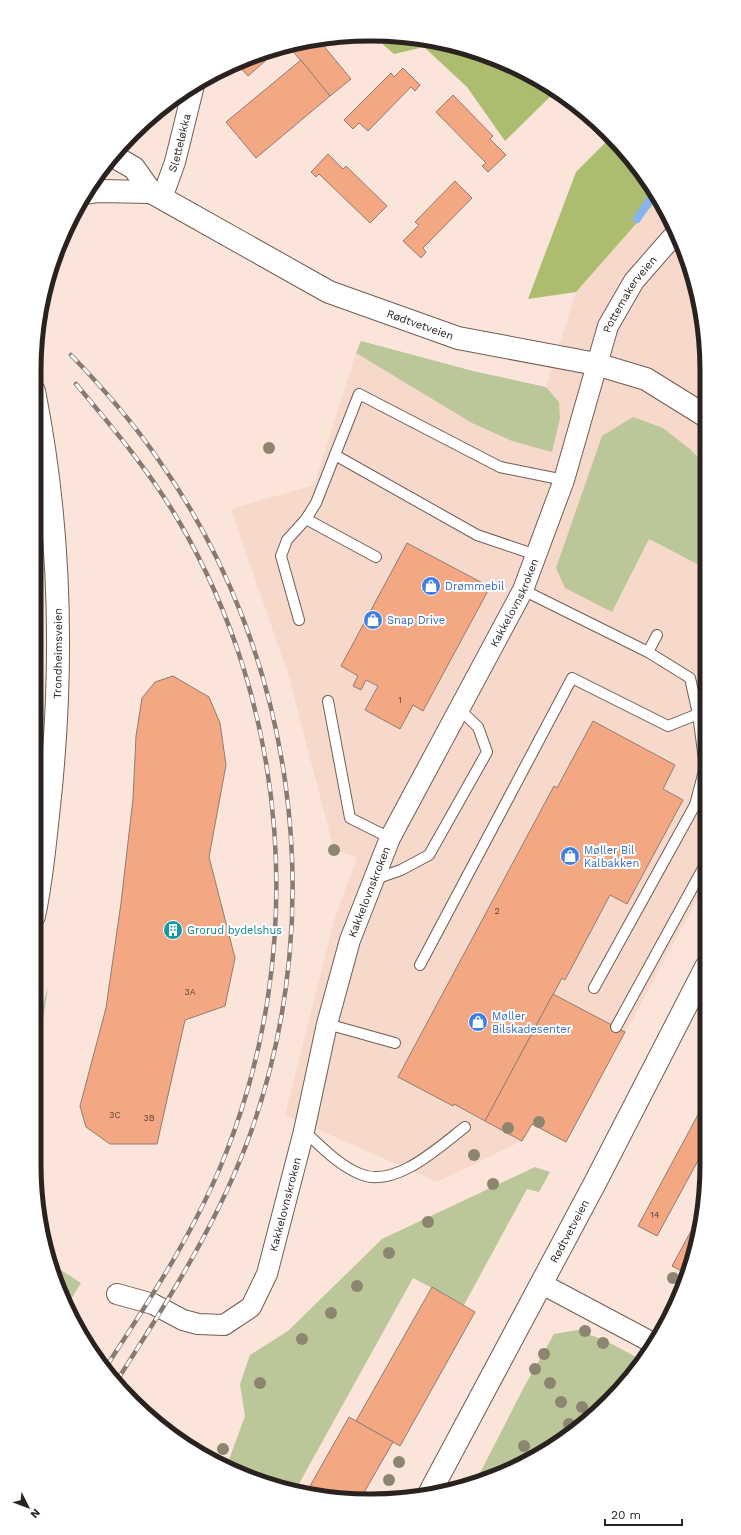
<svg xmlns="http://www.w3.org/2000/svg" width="741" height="1535" viewBox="0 0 741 1535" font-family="'Work Sans',sans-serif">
	<rect width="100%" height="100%" fill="#fbe4da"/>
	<path fill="#f6d9ca" d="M657 200 681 242 704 326 706 883 566 1142 532 1124 522 1141 437 1182 285 1115 334 921 357 857 334 850 289 677 231 509 314 485 356 353 473 423 560 418 559 402 546 387 576 292Z"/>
	<g fill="#bcc799">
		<path d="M361 341 473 371 546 387 559 402 560 418 552 452 512 441 472 423 356 353Z"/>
		<path d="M633 417 663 428 691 450 705 464V584L703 567 649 539 612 612 565 588 556 568 602 436Z"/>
		<path d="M48 987 34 1079V1037Z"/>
		<path d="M535 1167 550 1172 539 1192 527 1189 464 1305 413 1278 295 1491 227 1465 245 1416 240 1384 250 1355 288 1331 382 1239Z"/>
		<path d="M50 1263 81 1283 68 1304 52 1273Z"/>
		<path d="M578 1330 606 1341 640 1359 623 1387 575 1432 520 1466 477 1479 524 1387 554 1334Z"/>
	</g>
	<g fill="#acbd70">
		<path d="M371 34 436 41 499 60 555 92 505 141 467 87 424 47 394 54Z"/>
		<path d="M610 138 638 166 657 200 576 292 528 299 576 172Z"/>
	</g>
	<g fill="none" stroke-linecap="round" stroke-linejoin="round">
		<path stroke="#85b4f2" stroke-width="8" d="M637 219 654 194"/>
	</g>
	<g fill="#f3a883" stroke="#907c73">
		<path d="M318 39 351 79 330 96 291 49 300 42Z"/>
		<path d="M280 48 248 76 236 63 242 60Z"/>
		<path d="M301 60 330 96 256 158 226 122Z"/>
		<path d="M403 68 420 85 415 91 411 87 368 131 359 123 353 129 344 120 391 73 394 77Z"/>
		<path d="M453 95 493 136 490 139 506 155 488 172 482 166 486 163 436 112Z"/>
		<path d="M328 154 343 169 346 166 387 206 370 223 319 174 316 177 311 172Z"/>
		<path d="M455 181 472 198 423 248 426 252 421 258 403 241 419 225 415 222Z"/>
		<path d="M407 543 490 587 423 711 413 705 400 729 365 710 378 686 366 680 361 690 353 686 358 676 341 666Z"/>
		<path d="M173 676 209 697 220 723 226 765 209 857 235 958 225 1006 185 1020 157 1144H110L86 1127 80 1106 106 1008 121 903 133 799 136 736 142 698 155 682Z"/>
		<path d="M593 721 675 765 663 789 683 800 627 904 610 895 565 980 562 978 485 1121 454 1104 453 1106 398 1077 554 786 557 788Z"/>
		<path d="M553 994 625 1032 566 1142 532 1124 522 1141 485 1121Z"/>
		<path d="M707 1098V1144L657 1236 638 1226Z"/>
		<path d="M703 1209 700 1230 687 1274 672 1266Z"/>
		<path d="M432 1287 475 1312 400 1446 356 1421Z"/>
		<path d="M349 1417 393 1442 362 1496 305 1495Z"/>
	</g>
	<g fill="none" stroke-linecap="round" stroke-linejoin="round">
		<g stroke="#705d54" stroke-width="12">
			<g id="lane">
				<path d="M335 455 477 535 536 555"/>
				<path d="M306 519 376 557"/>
				<path d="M523 590 648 652 690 678 698 714 705 767 695 805 594 988"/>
				<path d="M299 620 281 556 287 540 306 519 316 503 359 394 500 467 564 480"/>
				<path d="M648 652 657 635"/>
				<path d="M328 701 350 818 390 838"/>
				<path d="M375 879 401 870 429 855 487 752 478 727 459 709"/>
				<path d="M420 965 572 678 668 726 698 714 705 717"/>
				<path d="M327 1024 395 1043"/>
				<path d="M616 1027 706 863"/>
				<path d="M304 1131C321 1146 338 1165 360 1174 395 1189 439 1147 465 1127"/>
			</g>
		</g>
		<g stroke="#705d54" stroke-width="22">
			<g id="street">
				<path id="s1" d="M162 198 175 162 194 85"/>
				<path d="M542 1284 651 1342"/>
				<path id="s2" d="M117 1294 153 1304 183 1320 198 1324 224 1325 251 1307 267 1274 304 1131 327 1024 350 940 390 838 523 590 564 480 608 326 634 281 676 233"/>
			</g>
		</g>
		<g stroke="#705d54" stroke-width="24">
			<g id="secondary">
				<path id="s3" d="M151 192 329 292 458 338 596 364 646 379 704 415"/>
				<path id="s4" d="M429 1494 595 1183 706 967"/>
			</g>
		</g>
		<g stroke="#705d54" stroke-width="24">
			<g id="highway">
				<path d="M113 156 134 168 151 192"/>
				<path d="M86 193 98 191 151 192"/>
				<path id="s5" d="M34 916C42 880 45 842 49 806 64 668 61 527 34 391"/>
			</g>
		</g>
		<use href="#lane" stroke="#fff" stroke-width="10"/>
		<use href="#street" stroke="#fff" stroke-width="20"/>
		<use href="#secondary" stroke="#fff" stroke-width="22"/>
		<use href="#highway" stroke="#fff" stroke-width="22"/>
		<g stroke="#887a73" stroke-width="4.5">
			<g id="rail">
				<path d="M71 355C102 387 132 421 158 459 294 651 330 906 252 1129 220 1220 168 1301 116 1382"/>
				<path d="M76 384C112 427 148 469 177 518 290 709 307 947 226 1153 196 1230 149 1301 104 1370"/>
			</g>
		</g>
		<use href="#rail" stroke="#fff" stroke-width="3" stroke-dasharray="9" stroke-linecap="butt"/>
	</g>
	<g fill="#8c856f">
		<circle cx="269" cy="448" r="6"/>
		<circle cx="334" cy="850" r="6"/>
		<circle cx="539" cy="1122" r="6"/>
		<circle cx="508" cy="1128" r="6"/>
		<circle cx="474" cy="1155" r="6"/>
		<circle cx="493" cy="1184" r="6"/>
		<circle cx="428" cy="1222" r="6"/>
		<circle cx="389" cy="1253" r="6"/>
		<circle cx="673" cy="1278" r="6"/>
		<circle cx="357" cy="1286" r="6"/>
		<circle cx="331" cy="1313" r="6"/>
		<circle cx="585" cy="1331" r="6"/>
		<circle cx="302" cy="1339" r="6"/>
		<circle cx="603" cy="1343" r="6"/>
		<circle cx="544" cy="1354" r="6"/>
		<circle cx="535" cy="1369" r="6"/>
		<circle cx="260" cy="1383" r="6"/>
		<circle cx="550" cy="1383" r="6"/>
		<circle cx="561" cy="1402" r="6"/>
		<circle cx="582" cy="1407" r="6"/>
		<circle cx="569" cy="1424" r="6"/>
		<circle cx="524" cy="1446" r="6"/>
		<circle cx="223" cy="1449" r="6"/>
		<circle cx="399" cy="1462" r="6"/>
		<circle cx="389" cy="1480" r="6"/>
	</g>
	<defs>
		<g id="shop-disc" transform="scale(1)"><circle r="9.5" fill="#3f7fe0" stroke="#fff"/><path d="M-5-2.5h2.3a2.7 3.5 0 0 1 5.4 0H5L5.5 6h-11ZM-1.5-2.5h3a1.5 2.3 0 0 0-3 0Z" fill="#fff"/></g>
		<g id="building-disc" transform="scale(1)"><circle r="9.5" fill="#0f9aa8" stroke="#fff"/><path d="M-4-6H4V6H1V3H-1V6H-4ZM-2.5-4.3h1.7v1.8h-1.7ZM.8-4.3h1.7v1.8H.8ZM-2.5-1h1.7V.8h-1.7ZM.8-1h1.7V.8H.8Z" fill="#fff"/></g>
	</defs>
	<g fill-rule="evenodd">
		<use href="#shop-disc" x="431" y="586"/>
		<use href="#shop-disc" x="373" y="620"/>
		<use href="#shop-disc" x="570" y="856"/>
		<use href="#building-disc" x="173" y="930"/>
		<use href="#shop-disc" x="478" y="1022"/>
	</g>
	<g text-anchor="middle" stroke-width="4" stroke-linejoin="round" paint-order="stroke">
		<g font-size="9" fill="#5c4437">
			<text x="400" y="703">1</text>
			<text x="497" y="914">2</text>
			<text x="190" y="995">3A</text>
			<text x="115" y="1118">3C</text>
			<text x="149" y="1121">3B</text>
			<text x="655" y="1218">14</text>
		</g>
		<g font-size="11" fill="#2a221e" stroke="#fff">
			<text dy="4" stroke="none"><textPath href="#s1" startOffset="58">Sletteløkka</textPath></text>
			<text dy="4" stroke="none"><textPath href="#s2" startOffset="1233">Pottemakerveien</textPath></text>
			<text dy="4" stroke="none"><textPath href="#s3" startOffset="301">Rødtvetveien</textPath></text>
			<text dy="4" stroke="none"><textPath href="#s2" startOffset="902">Kakkelovnskroken</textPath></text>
			<text dy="4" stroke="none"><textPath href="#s5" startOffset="264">Trondheimsveien</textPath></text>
			<text dy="4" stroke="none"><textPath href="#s2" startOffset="578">Kakkelovnskroken</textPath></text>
			<text dy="4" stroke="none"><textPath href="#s2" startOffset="254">Kakkelovnskroken</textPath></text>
			<text dy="4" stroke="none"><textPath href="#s4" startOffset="298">Rødtvetveien</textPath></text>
		</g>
		<g font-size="11" fill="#366cbe" stroke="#fff" text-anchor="start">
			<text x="445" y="590">Drømmebil</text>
			<text x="387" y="624">Snap Drive</text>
			<text x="584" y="854">Møller Bil<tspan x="584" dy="13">Kalbakken</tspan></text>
			<text x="492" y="1020">Møller<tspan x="492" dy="13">Bilskadesenter</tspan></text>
		</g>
		<g font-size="11" fill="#0d838f" stroke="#fff" text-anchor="start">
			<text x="187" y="934">Grorud bydelshus</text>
		</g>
	</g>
	<path d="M0 0H741V1535H0ZM370 41H371A329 329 0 0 1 700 370V1165A329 329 0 0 1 371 1494H370A329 329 0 0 1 41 1165V370A329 329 0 0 1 370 41Z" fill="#fff" fill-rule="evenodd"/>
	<path fill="none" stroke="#2a221e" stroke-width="5" d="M370 41H371A329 329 0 0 1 700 370V1165A329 329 0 0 1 371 1494H370A329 329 0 0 1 41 1165V370A329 329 0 0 1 370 41Z"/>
	<g transform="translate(28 1507) rotate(132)" stroke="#ffffff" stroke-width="3" paint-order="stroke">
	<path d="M0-3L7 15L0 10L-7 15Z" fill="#2a221e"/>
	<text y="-6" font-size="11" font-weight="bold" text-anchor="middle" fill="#2a221e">N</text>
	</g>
	<path d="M605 1519v6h77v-6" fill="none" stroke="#2a221e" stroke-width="2"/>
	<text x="611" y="1519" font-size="12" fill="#2a221e" stroke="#ffffff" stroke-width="3" paint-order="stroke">20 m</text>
</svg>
